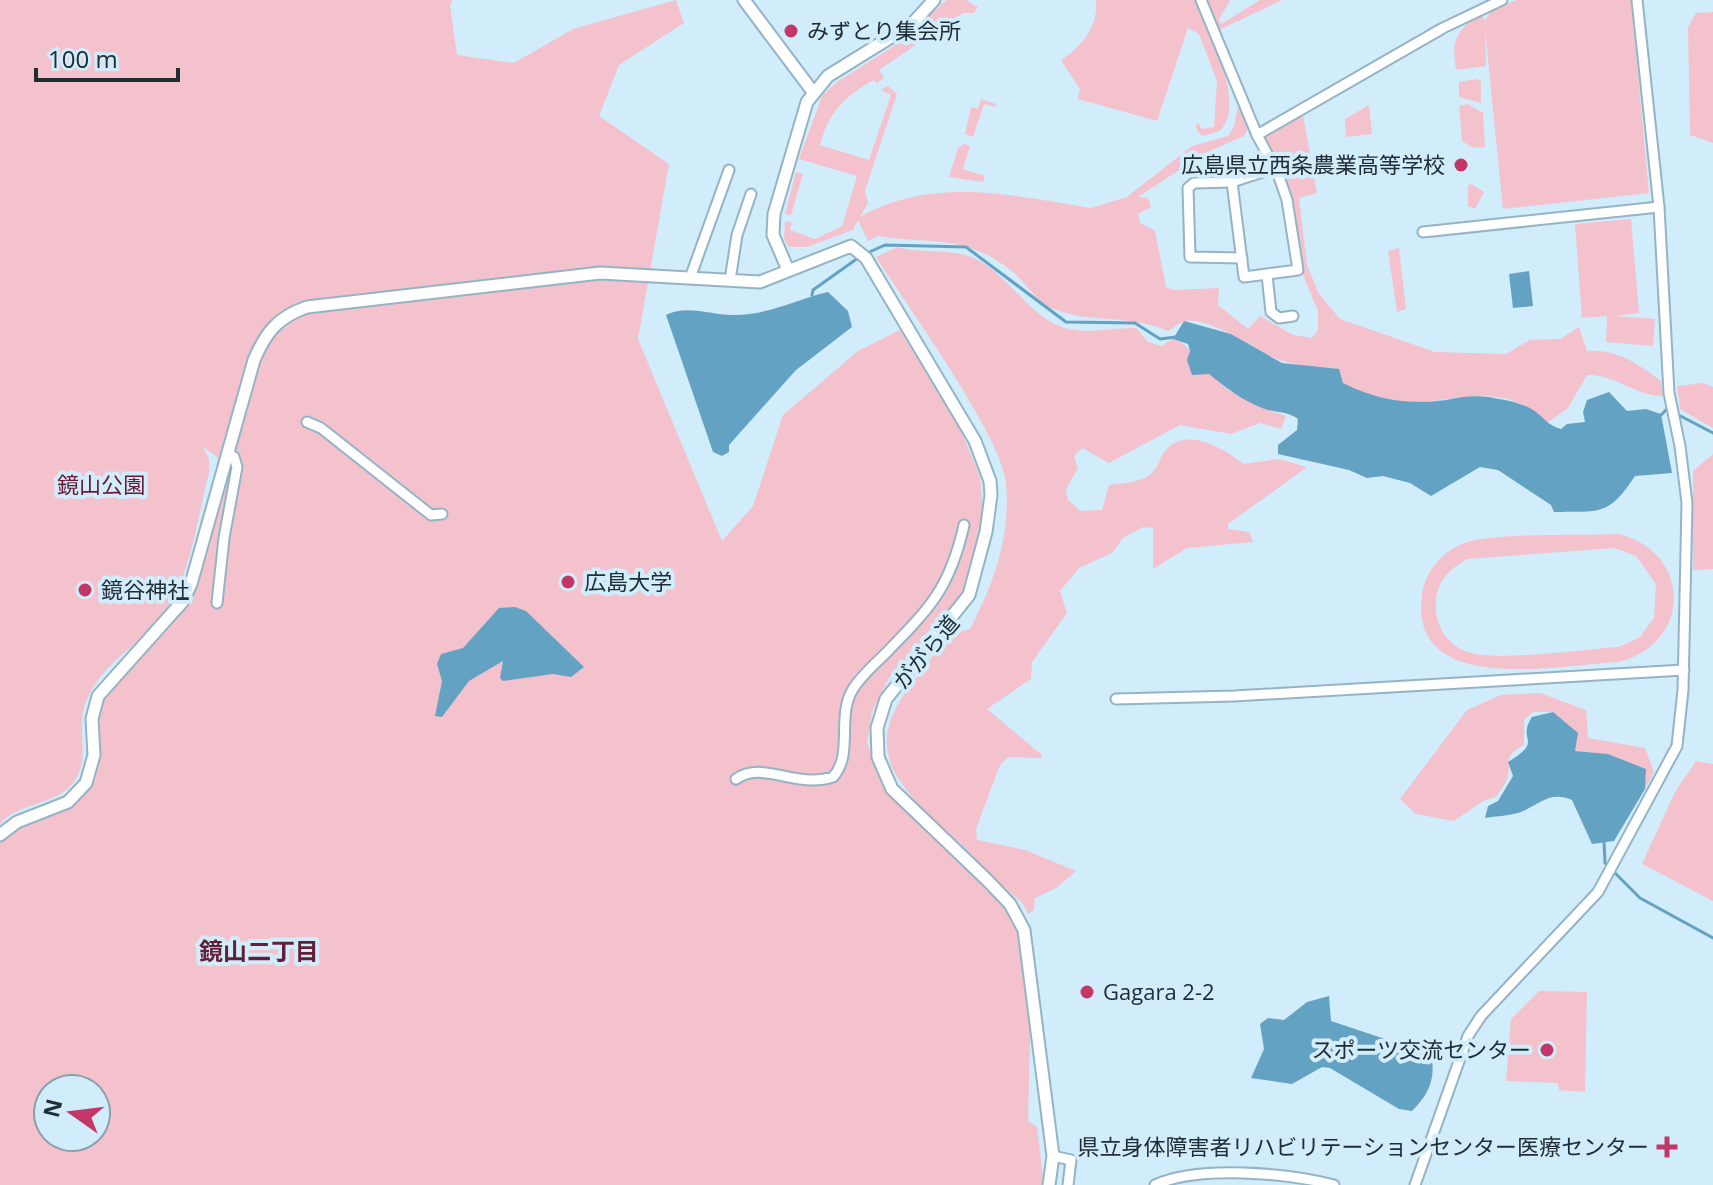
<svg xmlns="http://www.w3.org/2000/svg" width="1713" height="1185" viewBox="0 0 1713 1185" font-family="'Open Sans','Noto Sans JP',sans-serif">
	<rect width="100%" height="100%" fill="#d1ecfb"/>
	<g fill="#f4c2cd" fill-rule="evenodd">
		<path d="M0 0H453L450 5 457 55 514 63 573 29 676 0 684 23 619 65 599 116 669 164 638 339 722 541 753 506 783 415 858 351 900 330 961 431 980 477 983 510 971 567 960 597 942 622 889 678 872 712 867 742 876 771 895 798 1012 900 1032 957 1028 1121 1037 1127 1044 1185H0V835L68 802 86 783 98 696 183 601 224 468 216 456 203 447 209 459V472C199 512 190 577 166 611 142 644 103 661 86 701 75 727 92 760 73 783 54 806 19 802 0 824ZM48 1089H96V1137H48Z"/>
		<path d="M947 0H966L978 7 974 13H963L879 70 884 78 877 83 874 80C844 96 829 112 820 145L869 160 891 95 881 90 888 86 897 94 865 191 868 203 860 217C932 176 1013 195 1091 208L1127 197 1192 146 1228 136 1234 127 1238 106 1248 128 1244 136 1205 153 1138 197 1148 198 1151 207 1138 214 1140 223 1155 231 1166 287 1173 290 1219 288 1218 305 1248 329 1260 316 1293 335 1312 338 1318 330V311L1301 270 1280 172 1265 138 1303 115 1317 193 1299 198 1307 265 1319 294 1340 319 1435 352 1506 354 1530 340 1560 339 1579 327 1587 351C1615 348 1639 364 1661 381L1663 396C1635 396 1616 374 1587 375L1568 408 1546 424C1505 373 1440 410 1389 401 1361 396 1336 379 1309 368 1296 363 1282 363 1269 355 1250 345 1206 316 1184 321 1179 323 1173 328 1168 331 1129 314 1091 324 1054 309 1035 302 1024 279 1008 268 959 233 932 245 878 236L868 241 858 220 853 230 807 247H789L784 239 785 221 792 222 790 230 815 239 842 226 857 176 799 159 822 96 837 82 891 48Z"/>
		<path d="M1096 0H1195C1207 32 1248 103 1220 131L1202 136 1195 127 1198 123 1202 129 1214 127 1217 81 1199 34 1188 28 1157 121 1078 99 1080 89 1061 60C1083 46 1098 27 1096 0Z"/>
		<path d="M1205 0H1230L1219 20 1221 24 1260 0H1282L1217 31Z"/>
		<path d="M1517 0H1631L1649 193 1503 209 1485 29 1486 66 1456 70C1451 40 1456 28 1483 15L1484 21 1493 9Z"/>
		<path d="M1713 12V143L1690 135 1688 28 1696 13Z"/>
		<path d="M1477 79 1481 82V103L1459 97V82Z"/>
		<path d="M981 99 996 104 995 107 984 104 973 137 965 134 971 107 978 109Z"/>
		<path d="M1468 104 1483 113 1485 147 1473 148 1462 141 1459 106Z"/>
		<path d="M1369 105 1372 134 1346 137 1345 119Z"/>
		<path d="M964 144 970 146 963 169 985 176 983 182 949 177 958 148Z"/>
		<path d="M796 172 803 174 791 215 785 214Z"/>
		<path d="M1471 184 1484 192 1475 209 1468 206V186Z"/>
		<path d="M1631 219 1639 313 1615 316 1655 319 1653 346 1606 342 1607 316 1582 318 1575 224Z"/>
		<path d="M898 247C921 254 949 248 971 257 1010 272 1031 325 1075 330 1094 333 1116 327 1136 328L1148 342 1161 346 1173 339C1191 345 1196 360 1209 373 1230 395 1257 407 1286 416L1281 429 1260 423 1231 434 1180 425 1109 463 1082 448 1074 456 1078 468 1066 489 1068 500 1080 511 1102 510 1109 485C1123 483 1141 483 1152 473 1159 466 1161 453 1169 447 1191 428 1226 450 1243 464L1279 459 1307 467 1228 524V529L1249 532 1253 542 1187 548 1153 569V528L1143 527 1123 538 1112 553 1079 568 1060 591 1067 613 1032 662 1031 679 987 709 1042 755 1041 758 1008 757 1000 765 976 829 977 840 1025 850 1076 871 1056 888 1035 898 1034 910 1028 914 1023 904C990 873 902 801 890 761 880 730 896 705 913 682 927 663 947 633 970 629 994 583 1011 535 1006 483 1002 436 905 303 876 257Z"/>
		<path d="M1399 248 1406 309 1397 312 1388 251Z"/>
		<path d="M1703 383 1713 387V428L1680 409 1677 386Z"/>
		<path d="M1713 454V569L1693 570V471Z"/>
		<path d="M1620 534C1693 555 1691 643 1619 662 1559 665 1408 697 1422 595 1425 572 1441 553 1462 544 1491 532 1584 536 1620 534ZM1614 548 1636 556 1656 584 1654 618 1640 637 1619 647C1586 649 1491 663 1465 651 1445 643 1434 622 1436 601 1437 581 1451 567 1468 559Z"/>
		<path d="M1540 693 1586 710 1588 738 1645 748 1654 772 1645 789 1646 769 1608 754 1574 751 1553 712H1533L1524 720V745C1501 758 1513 759 1507 779 1505 785 1499 792 1496 797L1483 801 1454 821 1416 814 1400 799 1467 710 1501 695Z"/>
		<path d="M1696 761 1713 764V901L1642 864 1675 792Z"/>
		<path d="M1539 991 1587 992 1585 1092 1559 1090 1558 1083 1506 1081 1511 1019Z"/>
	</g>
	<g fill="#64a2c4">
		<path d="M1529 271 1533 306 1513 308 1509 274Z"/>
		<path d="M828 292 848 311 852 327 796 370 729 445V452L722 456 713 452 666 315C688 304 712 316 735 315 769 315 797 299 828 292Z"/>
		<path d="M1184 321 1231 334 1282 363 1339 369 1343 383C1376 400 1408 405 1446 400 1461 397 1472 395 1488 397 1504 400 1523 402 1536 412 1546 420 1548 425 1561 429L1567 424 1585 422 1583 412 1587 400 1609 392 1627 411 1646 409 1661 414 1672 473 1635 476C1608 517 1600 511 1554 512L1551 505 1498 470 1480 467 1431 496 1410 483 1383 476 1367 478 1349 470 1278 454V445L1297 430 1298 419C1287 411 1275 413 1262 408 1242 400 1226 388 1209 374L1192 375 1187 360 1190 351 1188 344 1173 339Z"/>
		<path d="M515 607 526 611 584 667 571 677 553 674 503 681 500 678 503 661 469 681 442 717 435 716 442 681 437 664 441 654 463 648 499 608Z"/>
		<path d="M1553 712 1578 733 1575 751 1608 754 1646 769 1645 789 1614 841 1592 844 1572 800C1548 790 1539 806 1518 813 1507 816 1496 816 1485 818L1488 806 1498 801 1513 776 1508 762C1545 740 1516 741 1532 717Z"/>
		<path d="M1329 996 1331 1021 1424 1052 1432 1060C1435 1082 1427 1096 1412 1111L1399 1109 1330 1068 1322 1067 1292 1084 1251 1078 1264 1049 1260 1024 1268 1018 1284 1020 1307 1002Z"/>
	</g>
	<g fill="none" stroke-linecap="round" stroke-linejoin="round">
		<g stroke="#64a2c4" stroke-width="3">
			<path d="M865 254 885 245 966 247 1066 322 1135 323 1160 339 1176 337"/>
			<path d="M812 295 813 290 858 258"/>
			<path d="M1661 415 1667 409 1713 433"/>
			<path d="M1604 841 1605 863 1640 898 1713 938"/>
		</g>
		<g stroke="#94b4c6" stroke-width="13">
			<g id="minor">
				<path d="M1201 0 1257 135 1278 174 1287 200 1298 270 1244 277 1232 182"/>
				<path d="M1257 135 1443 28 1502 0"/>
				<path d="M1423 232 1659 207"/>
				<path d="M1242 258 1190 257 1188 188 1194 183 1232 182 1275 168"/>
				<path d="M1267 275 1271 312 1279 318 1293 316"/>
				<path d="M690 278 729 170"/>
				<path d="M730 280 737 235 751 194"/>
				<path d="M307 422 321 428 431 515 442 514"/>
				<path d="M217 603 224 538 237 467 234 457 228 453"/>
				<path d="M1116 699 1234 696 1684 670"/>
				<path d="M736 779C764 760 794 789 833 777 854 754 836 716 853 689 861 676 875 664 886 653 930 608 950 588 964 525"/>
				<path d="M1053 1156 1071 1160 1068 1185"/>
				<path d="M1155 1185C1198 1165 1288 1173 1334 1185"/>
				<path d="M1415 1185 1468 1036 1481 1016 1598 892 1677 746 1683 690 1687 503 1680 446 1669 393 1659 207 1637 0"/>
			</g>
		</g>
		<g stroke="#94b4c6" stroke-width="15">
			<g id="tertiary">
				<path d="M744 0 813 92"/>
				<path d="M788 270 773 235 774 214 807 102 828 76 912 24 934 0"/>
				<path d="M0 835 17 822 68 802 86 783 94 755 92 719 98 696 183 601 191 584 254 360C266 332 278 317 307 307L600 273 760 282 851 246 866 258 975 441 990 481 991 495 986 532 969 595 886 699 877 728 878 757 892 789 988 881 1010 904 1024 930 1053 1156 1049 1185"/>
			</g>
		</g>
		<use href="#minor" stroke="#fff" stroke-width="9"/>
		<use href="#tertiary" stroke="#fff" stroke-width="11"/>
	</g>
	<g fill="#c33768" stroke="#d1ecfb" stroke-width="3">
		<circle cx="791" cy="31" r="8"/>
		<circle cx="1461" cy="165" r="8"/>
		<circle cx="568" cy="582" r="8"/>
		<circle cx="85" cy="590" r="8"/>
		<circle cx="1087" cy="992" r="8"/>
		<circle cx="1547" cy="1050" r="8"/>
		<path d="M1663 1135h8v8h8v8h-8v8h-8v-8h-8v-8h8z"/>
	</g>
	<g text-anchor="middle" stroke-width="8" stroke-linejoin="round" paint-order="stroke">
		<g font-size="22" fill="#202d34" stroke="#d1ecfb" text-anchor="start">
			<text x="807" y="39">みずとり集会所</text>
			<text x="1445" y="173" text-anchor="end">広島県立西条農業高等学校</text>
			<text x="584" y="590">広島大学</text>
			<text x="101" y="598">鏡谷神社</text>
			<text x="1103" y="1000">Gagara 2-2</text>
			<text x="1531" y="1058" text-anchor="end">スポーツ交流センター</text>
			<text x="1649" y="1155" text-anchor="end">県立身体障害者リハビリテーションセンター医療センター</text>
		</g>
		<g font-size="22" fill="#671934" stroke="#d1ecfb">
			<text x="101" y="493">鏡山公園</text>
		</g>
		<g font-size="22" fill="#202d34" stroke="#d1ecfb">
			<text transform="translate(926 652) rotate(-50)" y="8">ががら道</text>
		</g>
		<g font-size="24" font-weight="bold" fill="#631f35" stroke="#d1ecfb">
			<text x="259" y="960">鏡山二丁目</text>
		</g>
	</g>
	<g transform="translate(72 1113) rotate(284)"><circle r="38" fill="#d1ecfb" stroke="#8aa0ab" stroke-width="2"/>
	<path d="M0-6L14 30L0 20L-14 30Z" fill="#c33768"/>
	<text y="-12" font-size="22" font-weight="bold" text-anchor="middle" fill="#202d34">N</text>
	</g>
	<path d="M36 68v12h142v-12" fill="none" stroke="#202d34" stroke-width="4"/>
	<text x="48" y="68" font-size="24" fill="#202d34" stroke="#d1ecfb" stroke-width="6" paint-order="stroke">100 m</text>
</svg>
